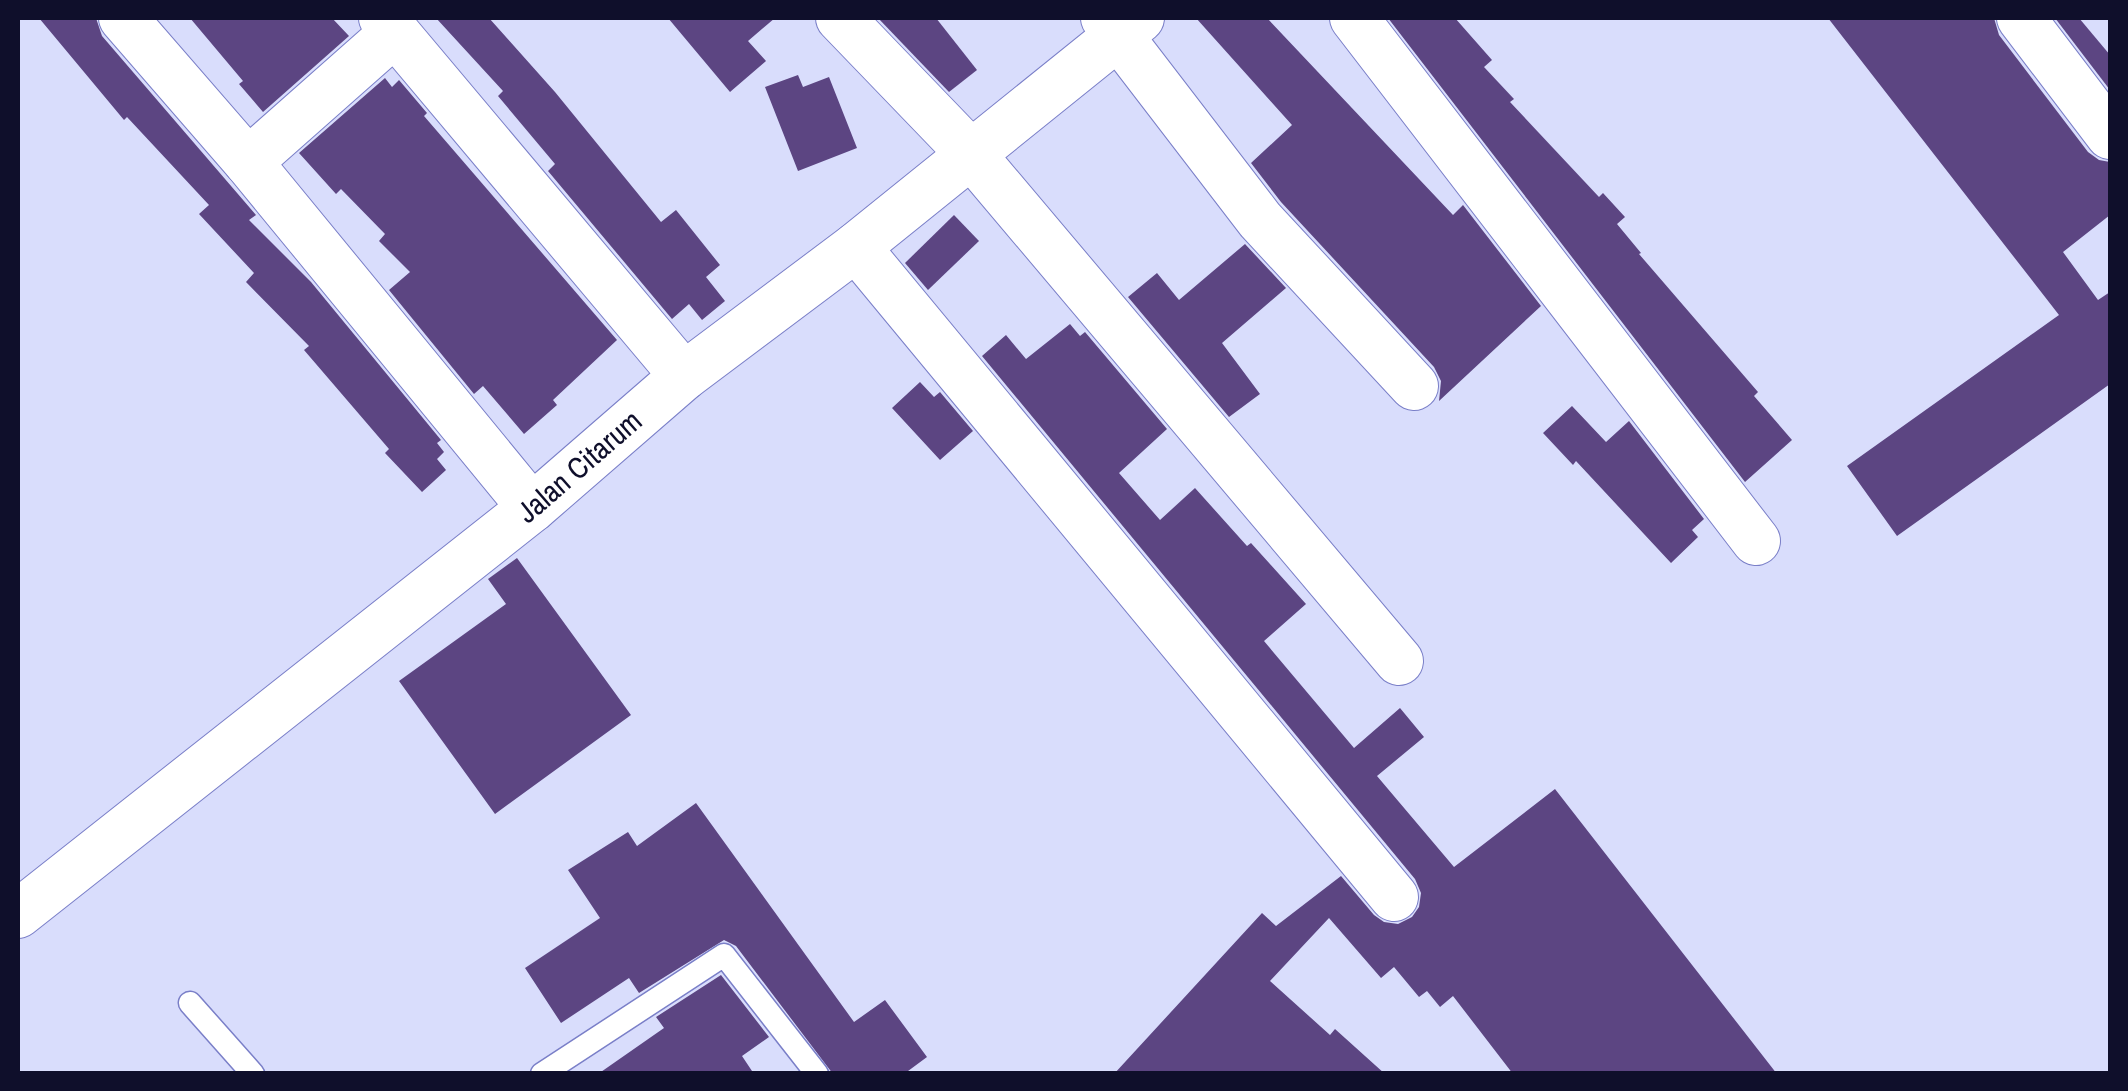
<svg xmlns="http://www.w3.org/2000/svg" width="2128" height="1091" viewBox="0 0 2128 1091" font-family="'Archivo Narrow',sans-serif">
	<rect width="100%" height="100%" fill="#d9ddfc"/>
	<g fill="#5c4582">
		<path d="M39 18H96L102 36 256 215 249 220 311 282 441 440 437 443 444 452 437 459 446 470 422 492 385 453 389 449 304 350 309 346 246 282 254 273 199 214 209 205 127 117 124 120Z"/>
		<path d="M190 18H332L349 36 263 112 239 84 243 81Z"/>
		<path d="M436 18H489L555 92 661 222 676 210 720 265 706 277 725 301 702 320 689 304 672 319 548 171 555 164 498 96 503 91Z"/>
		<path d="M668 18H775L748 41 766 61 730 92Z"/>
		<path d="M878 18H936L977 70 949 92Z"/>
		<path d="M1196 18H1267L1453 215 1463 205 1541 306 1439 401 1441 381 1434 367 1281 202 1251 163 1292 125Z"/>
		<path d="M1388 18H1455L1492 60 1484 67 1514 99 1510 102 1599 197 1603 193 1625 217 1617 224 1641 253 1639 254 1758 392 1754 396 1792 440 1745 482Z"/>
		<path d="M1828 18H1994L1999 35 2088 152 2099 160 2110 162V215L2063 252 2098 300 2110 292V384L1897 536 1847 466 2059 315Z"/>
		<path d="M2055 18H2079L2110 55V90Z"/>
		<path d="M798 75 803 87 829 77 857 148 798 171 765 87Z"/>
		<path d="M385 78 392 87 399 80 427 113 424 116 617 340 553 400 557 405 524 434 483 386 474 394 389 290 410 272 379 241 385 234 341 189 336 194 299 153Z"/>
		<path d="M954 215 979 241 928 290 905 263Z"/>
		<path d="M1245 244 1286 288 1222 343 1260 394 1229 417 1128 297 1157 273 1179 300Z"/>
		<path d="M1070 324 1080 336 1085 332 1167 429 1119 473 1160 520 1195 488 1247 546 1251 543 1306 604 1264 641 1354 748 1400 708 1424 737 1377 776 1454 867 1555 789 1777 1074H1513L1453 996 1440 1007 1427 991 1419 997 1394 967 1381 978 1329 918 1270 981 1330 1035 1335 1029 1385 1074H1114L1262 913 1276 926 1341 876 1374 915 1384 922 1398 924 1412 917 1419 907 1421 893 1415 879 982 356 1006 335 1026 359Z"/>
		<path d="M920 382 934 397 940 392 973 431 940 460 892 408Z"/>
		<path d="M1572 406 1606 442 1629 421 1704 519 1692 530 1698 537 1671 563 1576 461 1573 465 1543 433Z"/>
		<path d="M517 558 631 715 495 814 399 681 506 604 488 579Z"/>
		<path d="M696 803 854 1022 885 1000 927 1057 904 1074H833L736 946 724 940 639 993 629 978 561 1023 525 968 600 918 568 870 628 832 637 846Z"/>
		<path d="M721 975 769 1037 742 1056 754 1074H598L664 1028 656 1017Z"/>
	</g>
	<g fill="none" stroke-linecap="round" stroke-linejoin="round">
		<g stroke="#7a7fc8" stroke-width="25">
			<g id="lane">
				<path d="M190 1003 253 1074"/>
				<path d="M542 1074 724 955 817 1074"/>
			</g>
		</g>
		<g stroke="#7a7fc8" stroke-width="50">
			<g id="street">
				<path d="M123 18 248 162 532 508"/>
				<path d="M383 18 684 376"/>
				<path d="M840 18 971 154 1399 661"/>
				<path d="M1105 18 1260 220 1414 386"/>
				<path d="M1354 18 1756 541"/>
				<path d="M2021 18 2110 135"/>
				<path d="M248 162 395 32"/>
				<path d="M856 247 1394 897"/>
				<path id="s1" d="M18 914 532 508 684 376 856 247 1140 18"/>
			</g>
		</g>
		<use href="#lane" stroke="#fff" stroke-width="22"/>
		<use href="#street" stroke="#fff" stroke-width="48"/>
	</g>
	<g text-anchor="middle" stroke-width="10" stroke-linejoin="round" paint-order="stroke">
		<g font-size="30" fill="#0f0f2b" stroke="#d9ddfc">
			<text dy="10" stroke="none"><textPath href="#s1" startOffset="718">Jalan Citarum</textPath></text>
		</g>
	</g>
	<rect width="2128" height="1091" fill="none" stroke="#0f0f2b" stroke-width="40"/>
</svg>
